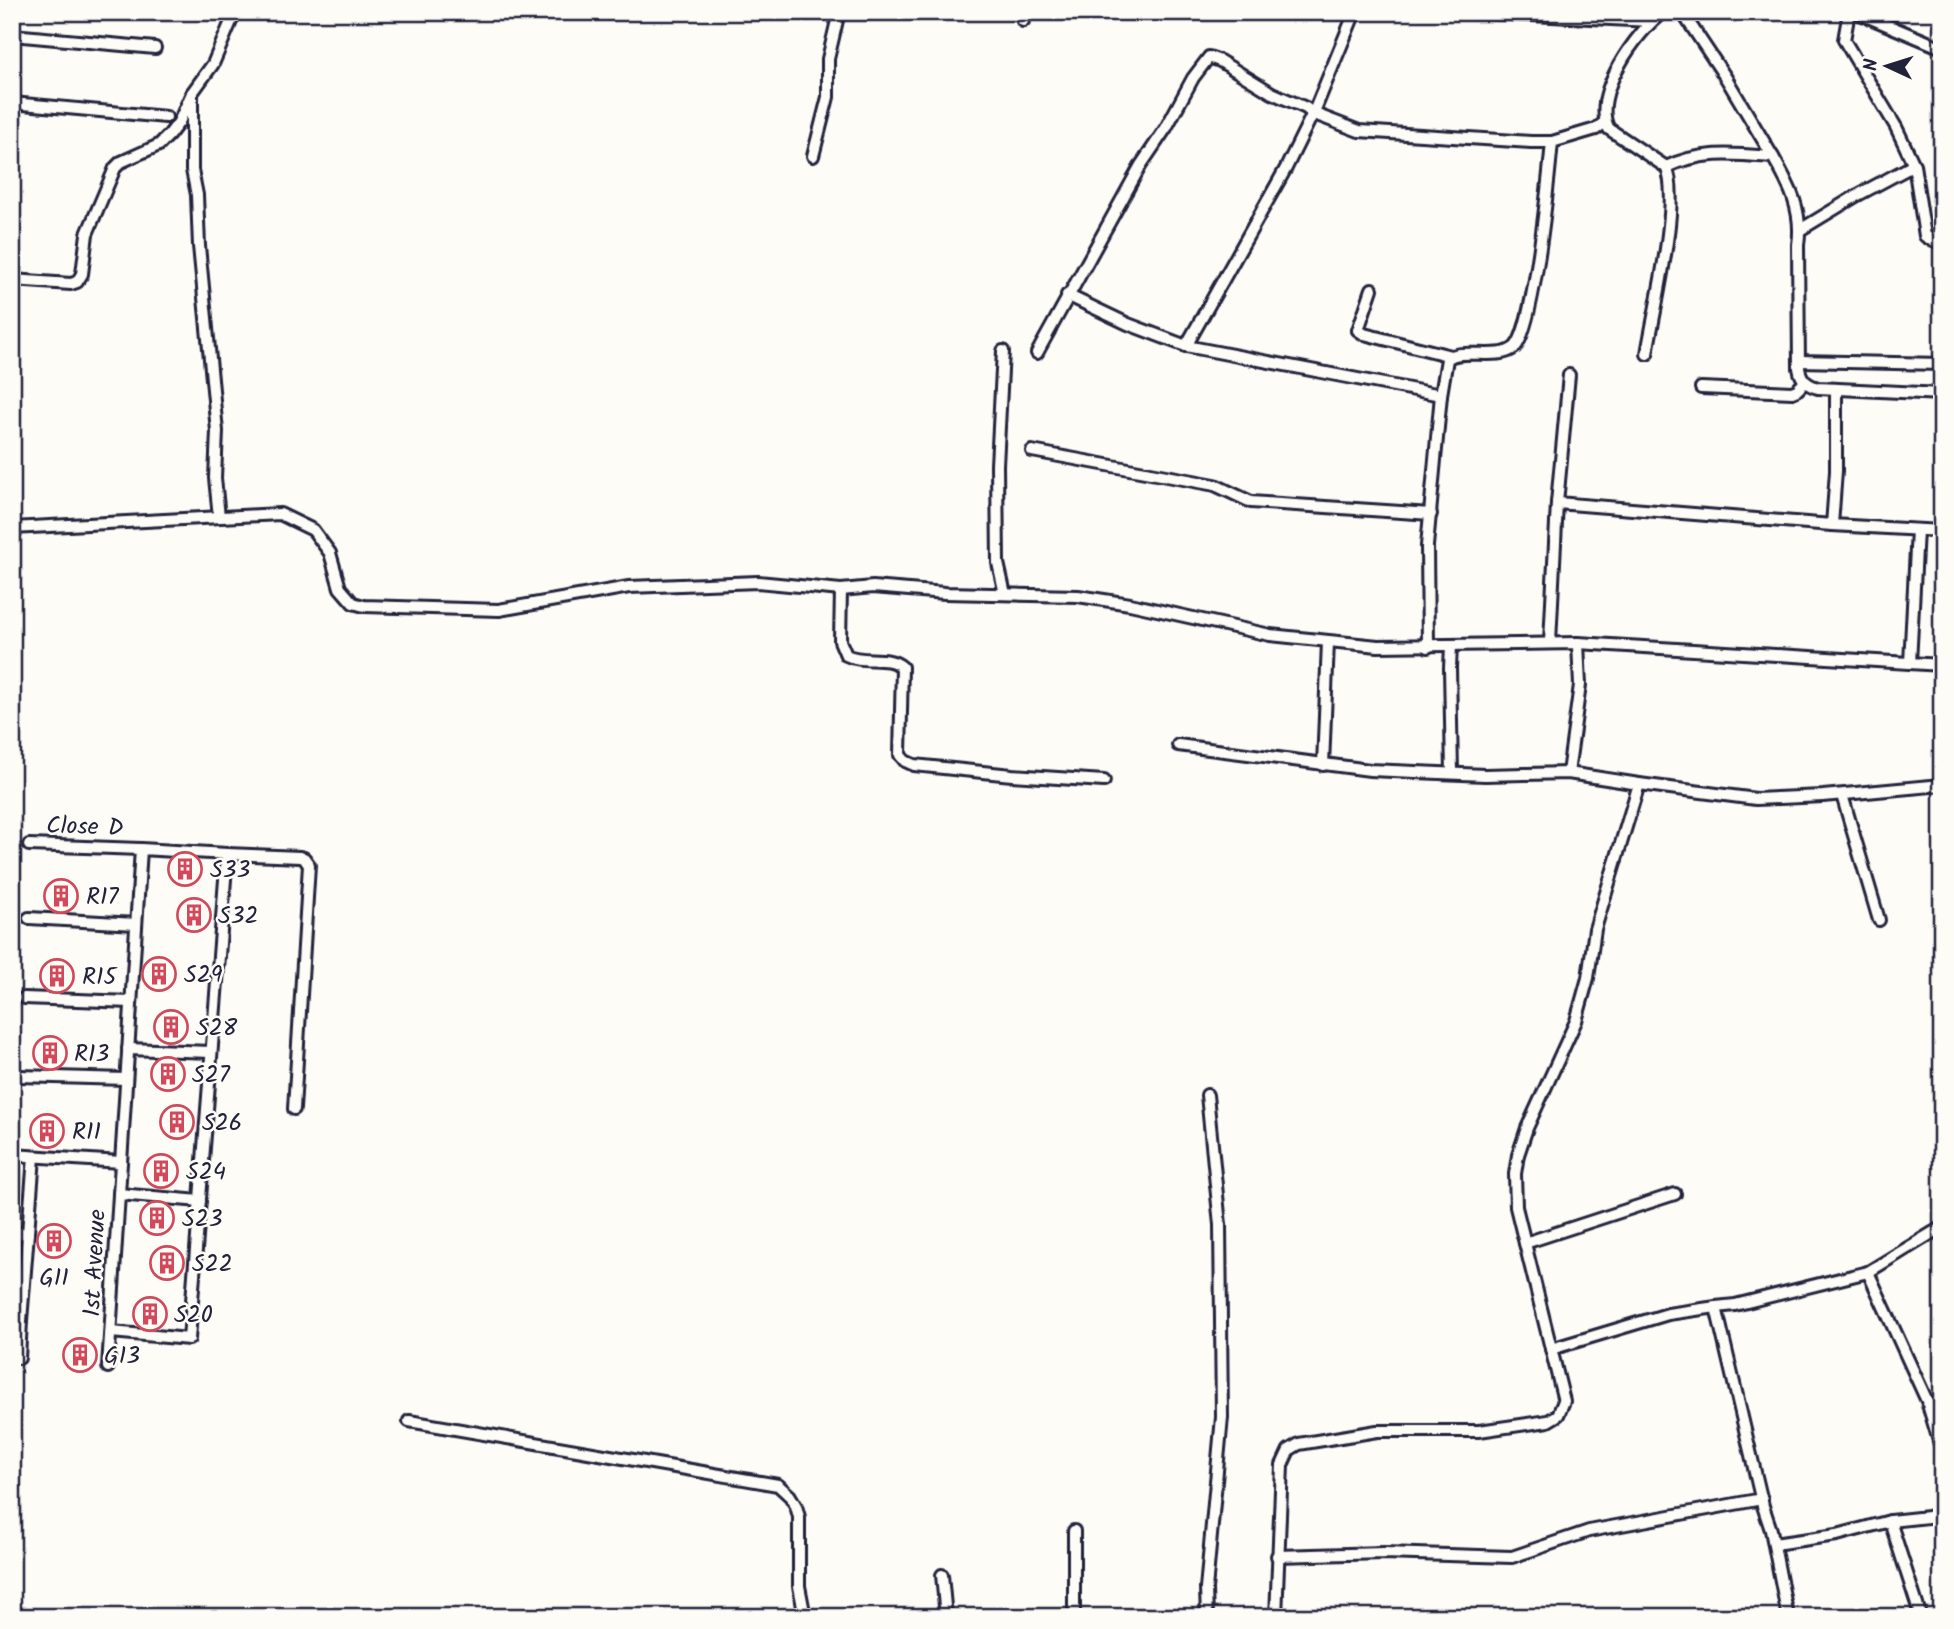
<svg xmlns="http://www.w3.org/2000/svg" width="1954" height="1629" viewBox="0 0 1954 1629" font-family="Kalam,sans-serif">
	<rect width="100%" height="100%" fill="#fdfcf7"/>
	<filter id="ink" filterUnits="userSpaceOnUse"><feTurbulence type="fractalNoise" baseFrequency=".0143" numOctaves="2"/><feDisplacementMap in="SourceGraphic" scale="14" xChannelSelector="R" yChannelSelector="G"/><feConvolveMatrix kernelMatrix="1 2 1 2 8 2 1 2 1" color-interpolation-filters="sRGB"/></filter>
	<g filter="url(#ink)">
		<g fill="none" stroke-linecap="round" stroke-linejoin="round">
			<g stroke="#22223b" stroke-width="16">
				<g id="minor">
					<path d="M1470 12 1651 21"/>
					<path d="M1682 12 1726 78 1773 157"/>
					<path d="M1849 12 1844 40 1896 127 1914 165 1925 236 1933 241 1942 242"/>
					<path d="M1856 12 1942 48"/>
					<path d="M1023 21 1028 12"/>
					<path d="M12 35 155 48"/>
					<path d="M192 93V170L197 195 199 246 217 431 215 478 219 517"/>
					<path d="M12 103 166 117"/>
					<path d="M813 156 828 97V59L839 12"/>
					<path d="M1666 167C1702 150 1735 154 1773 157 1790 186 1803 211 1798 245L1799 368C1801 380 1807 385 1818 388L1942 394"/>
					<path d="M1800 230 1856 196 1914 165"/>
					<path d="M12 280 71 284 77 282 82 274 87 234 115 168 121 162 159 145 169 135 179 122 192 93 213 64 235 12"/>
					<path d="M1372 289 1358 330 1364 334 1451 356"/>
					<path d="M1067 295 1128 324 1186 346 1441 395"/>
					<path d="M1186 346 1286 168 1316 107 1355 12"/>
					<path d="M1003 351 997 465 998 563 1005 594"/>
					<path d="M1037 353 1141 165 1166 128 1193 78 1209 57 1220 61 1272 93 1306 108 1312 113 1359 131 1531 142H1552L1596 129 1605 122"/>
					<path d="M1647 354C1653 315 1682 197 1666 167L1609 129C1590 96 1637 31 1663 12"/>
					<path d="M1799 361 1942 364"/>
					<path d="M1701 388 1792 392 1797 390 1805 382"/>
					<path d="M1836 389V471L1832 525 1942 531"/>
					<path d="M1032 451 1215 485 1251 502 1431 514"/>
					<path d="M1557 503 1569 375"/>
					<path d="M12 528 280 514 313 530 330 553 340 588 353 603 364 606 499 610 629 587 758 582 841 590 873 587 945 593 1078 596 1130 604 1270 635 1378 646 1578 643 1942 665"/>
					<path d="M841 590 840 641 846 655C863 664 887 654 902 667L900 755 905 761 914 765 1012 775 1104 781"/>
					<path d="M1550 642 1557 503 1832 525"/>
					<path d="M1451 645 1450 668 1452 773"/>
					<path d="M1428 647 1427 546 1441 395 1447 359C1461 347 1497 361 1514 348 1534 333 1549 174 1552 142"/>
					<path d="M1910 663 1917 530"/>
					<path d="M1178 745 1370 770 1485 775 1568 773 1639 784 1595 929 1588 978 1576 1021 1527 1128 1518 1155 1515 1174 1516 1207 1564 1401 1558 1415 1548 1421 1479 1431H1377L1299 1444 1289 1450 1282 1465 1276 1617"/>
					<path d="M1323 765 1328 642"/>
					<path d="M1568 773 1580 685 1578 643"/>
					<path d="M1639 784 1756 799 1823 796 1942 785"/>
					<path d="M1842 795 1879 920"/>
					<path d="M29 845 141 849"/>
					<path d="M227 854 300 857 304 858 309 865 294 1109"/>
					<path d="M29 918 136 924"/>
					<path d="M24 998 131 1002"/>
					<path d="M128 1049 211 1052"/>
					<path d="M19 1076 126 1079"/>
					<path d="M12 1155 121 1162"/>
					<path d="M119 1194 200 1201"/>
					<path d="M12 1232 28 1234"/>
					<path d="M1525 1243 1675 1194"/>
					<path d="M1868 1272 1927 1401 1942 1451"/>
					<path d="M1716 1307 1735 1305 1868 1272 1942 1227"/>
					<path d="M12 1319 21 1321 19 1358"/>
					<path d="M21 1321 34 1157"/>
					<path d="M1551 1349 1668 1314 1716 1307 1763 1506 1771 1530 1788 1617"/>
					<path d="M108 1367 141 849 227 854 189 1339 111 1332"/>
					<path d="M409 1421 778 1485 790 1496 796 1506 799 1517V1586L805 1617"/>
					<path d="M1890 1521 1921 1617"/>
					<path d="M1774 1544 1837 1535 1890 1521 1928 1517 1942 1512"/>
					<path d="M1277 1556 1384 1553 1512 1557 1589 1531 1762 1499"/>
					<path d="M942 1575 946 1617"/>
					<path d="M1074 1617V1531"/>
					<path d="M1207 1617 1206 1589 1222 1417 1220 1225 1207 1095"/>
				</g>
			</g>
			<use href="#minor" stroke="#fdfcf7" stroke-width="10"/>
		</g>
	</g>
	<defs>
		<g id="building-ring" transform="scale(1.75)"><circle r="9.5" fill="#fdfcf7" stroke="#d1495b" stroke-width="1.5"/><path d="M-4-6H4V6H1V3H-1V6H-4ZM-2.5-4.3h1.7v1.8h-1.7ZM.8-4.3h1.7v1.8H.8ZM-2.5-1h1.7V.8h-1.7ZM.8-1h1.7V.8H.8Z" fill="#d1495b"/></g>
	</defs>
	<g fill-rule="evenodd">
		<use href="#building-ring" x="185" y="869"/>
		<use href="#building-ring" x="61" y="896"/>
		<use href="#building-ring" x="194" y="915"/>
		<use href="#building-ring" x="159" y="974"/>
		<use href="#building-ring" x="57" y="976"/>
		<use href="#building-ring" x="171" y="1027"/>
		<use href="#building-ring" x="50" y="1053"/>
		<use href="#building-ring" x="168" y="1074"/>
		<use href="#building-ring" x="177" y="1122"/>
		<use href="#building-ring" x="47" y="1131"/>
		<use href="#building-ring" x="161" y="1171"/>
		<use href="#building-ring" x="157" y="1218"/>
		<use href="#building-ring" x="54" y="1241"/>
		<use href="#building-ring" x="167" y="1263"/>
		<use href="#building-ring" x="150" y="1314"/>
		<use href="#building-ring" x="80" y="1355"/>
	</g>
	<g text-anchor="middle" stroke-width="5" stroke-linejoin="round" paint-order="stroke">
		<g font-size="24" fill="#22223b" stroke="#fdfcf7">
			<text transform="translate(85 826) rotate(2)" y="8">Close D</text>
			<text transform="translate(94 1263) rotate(-87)" y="8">1st Avenue</text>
		</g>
		<g font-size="24" fill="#22223b" stroke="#fdfcf7" text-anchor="start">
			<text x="210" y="877">S33</text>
			<text x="86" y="904">R17</text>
			<text x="218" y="923">S32</text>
			<text x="184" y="982">S29</text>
			<text x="82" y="984">R15</text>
			<text x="196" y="1035">S28</text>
			<text x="74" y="1061">R13</text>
			<text x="192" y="1082">S27</text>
			<text x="202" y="1130">S26</text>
			<text x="72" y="1139">R11</text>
			<text x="186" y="1179">S24</text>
			<text x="182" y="1226">S23</text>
			<text x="192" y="1271">S22</text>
			<text x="54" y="1285" text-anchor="middle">G11</text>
			<text x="174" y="1322">S20</text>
			<text x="104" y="1363">G13</text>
		</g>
	</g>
	<rect width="1954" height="1629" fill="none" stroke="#fdfcf7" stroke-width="42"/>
	<rect x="21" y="21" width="1912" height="1587" fill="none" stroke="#22223b" stroke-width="2.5" filter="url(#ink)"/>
	<g transform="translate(1887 66) rotate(274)" stroke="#fdfcf7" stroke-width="5" paint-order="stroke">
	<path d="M0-5L12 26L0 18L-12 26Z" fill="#22223b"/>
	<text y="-10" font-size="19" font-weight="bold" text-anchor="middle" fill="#22223b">N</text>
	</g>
</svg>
